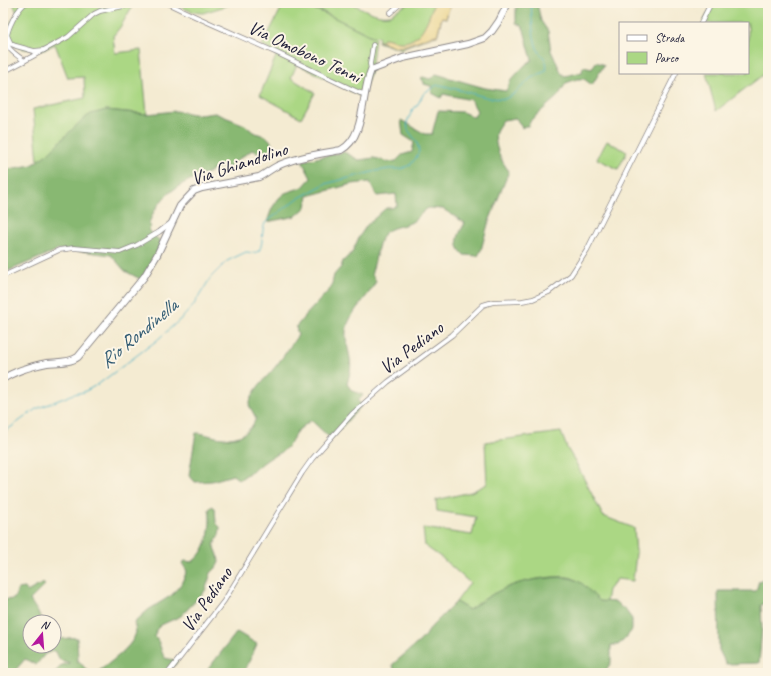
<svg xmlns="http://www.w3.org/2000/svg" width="771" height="676" viewBox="0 0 771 676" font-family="Caveat,sans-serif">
	<rect width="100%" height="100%" fill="#fcf5e5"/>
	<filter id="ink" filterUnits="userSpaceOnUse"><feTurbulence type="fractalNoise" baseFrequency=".025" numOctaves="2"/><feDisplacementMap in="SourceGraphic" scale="8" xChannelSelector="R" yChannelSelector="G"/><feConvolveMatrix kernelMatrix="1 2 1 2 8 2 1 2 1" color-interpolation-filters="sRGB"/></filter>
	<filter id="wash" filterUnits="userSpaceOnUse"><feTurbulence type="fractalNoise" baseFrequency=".012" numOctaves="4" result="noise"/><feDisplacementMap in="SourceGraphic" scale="16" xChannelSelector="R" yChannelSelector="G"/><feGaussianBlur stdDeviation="0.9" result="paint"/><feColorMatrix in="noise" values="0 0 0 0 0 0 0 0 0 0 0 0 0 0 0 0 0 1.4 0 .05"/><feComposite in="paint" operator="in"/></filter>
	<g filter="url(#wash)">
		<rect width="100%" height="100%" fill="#f4ebd2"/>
		<g fill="#abd784" stroke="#667c60">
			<path d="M13 3H134L121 26 113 36 115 53 141 50 147 114 106 110 38 161 33 109 85 98 84 77 68 78 55 44 44 50 24 49 11 44 7 29 17 13Z"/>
			<path d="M173 3H235L203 13C192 13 183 8 173 3Z"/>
			<path d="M284 3C316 5 346 24 375 38L371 70 362 97 297 64 291 78 315 93 301 118 260 95 277 54 262 46Z"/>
			<path d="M295 3C307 3 343 1 352 4 365 9 379 19 393 14V12L410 3H451L446 18 442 17 437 36 435 35 404 47 400 50 401 48 393 47 378 42 379 37 372 36 323 12Z"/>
			<path d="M713 3H768V71L716 111 706 73H748V23H703Z"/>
			<path d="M607 141 627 152 618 169 597 159Z"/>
			<path d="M561 432 567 448 576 463 603 516 634 528 636 553 633 581 617 579 608 590 606 602C604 601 602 602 600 601 593 599 580 580 572 578 567 576 559 577 553 577 520 580 495 590 469 610L456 602 470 583 442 558 425 546 423 528 472 535 476 517 437 511 436 500 471 492 487 484 485 442Z"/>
		</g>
		<g fill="#88b872" stroke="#556d56">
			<path d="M516 3H537L541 21 548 31 551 51 562 74 565 76 582 72 583 67 592 69 596 62 604 65 592 85 584 79H577L566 83 558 96 531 120 528 126H525L522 128 516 118 503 120C501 123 498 127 496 131 493 143 501 162 509 171L488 224 481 250 478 256 464 255C453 244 458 235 465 223L443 209 428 208C422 212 418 218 412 222 403 227 390 226 383 235 379 239 375 263 372 271V274L376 281C368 299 349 311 346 331 345 341 349 350 350 359 352 368 349 376 347 384L352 391 363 395 358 401 362 405 331 439 311 420 296 432 290 444 282 452 270 458 239 480 233 475 212 481 195 482 189 475 196 433C203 433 206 435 212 436 230 441 249 438 256 418L249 405C253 388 266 379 276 366 284 356 291 345 298 335L296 327 304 317 331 288 334 275 341 267 343 261 352 253 359 237 367 225 386 208H392L397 205 396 194 377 196 370 182 352 184 308 196 306 207 296 216 267 222 272 208 279 198 285 193 303 187 311 178 302 161 344 152 359 160 374 158 389 162 396 161 402 155 412 152 414 142 403 135 401 120 425 134H432L438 111 462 112 474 117 477 111 471 100 443 94 441 98 432 93 431 86 424 84V82L421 78 423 77 430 79 436 74 485 88 506 91 511 80 525 65 532 60 524 30 522 26 516 23Z"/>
			<path d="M106 110 147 114 176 111 199 115 215 113 245 125 253 132 267 137 270 140 272 145 269 152 262 154 252 150 236 161 231 167C226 167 220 167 216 168 212 170 209 173 205 174 179 183 157 197 149 224L151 227 148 230 164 245 142 280 125 271 111 255 72 250H58L3 273V170L32 165 47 154 83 119 91 114Z"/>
			<path d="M212 506 215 508 216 523 220 527 219 535 214 545 218 555 219 562 216 568 211 573 205 591 181 616 161 625 156 630 155 637C161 643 160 651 165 658L178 661 168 673H96C107 665 131 648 135 635 137 631 135 627 134 623L148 610 172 595 181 584 187 571 182 563 185 561 192 562C208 551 212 527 209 509Z"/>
			<path d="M768 576V605L765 603 761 605 762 628 759 663 726 664 719 650 718 591H756L759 581Z"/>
			<path d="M561 577C583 578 585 588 600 601L616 602 622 608H624L632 619V630L625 639 618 645H611V663L604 673H396L392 665 420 641 428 632 432 626 456 602 469 610C501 586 522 579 561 577Z"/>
			<path d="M43 583 45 585 30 600 44 622H30V646H54V636C61 642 69 636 77 638L78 660 76 662 79 661 89 673H54L62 665 70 663 60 660 56 652 53 651 45 654 36 665 25 659 13 673H3V600L14 599 18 589 25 588 27 592Z"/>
			<path d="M237 632 257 644 244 673H205Z"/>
		</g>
		<path fill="#eeda9e" stroke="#887e6c" d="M434 3H451L446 18 442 17 437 36 435 35 401 47 392 46 379 41 384 38C389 38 394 41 399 42 421 44 428 20 434 3Z"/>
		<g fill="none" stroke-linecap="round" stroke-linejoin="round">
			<path stroke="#48b1c7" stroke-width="1" d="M3 433 36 409 74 394 84 392 100 383 156 341 184 316 193 306 211 277 227 261 246 252 254 253 259 251C264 242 261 232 265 223L297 199 325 184 376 171 389 169H401L410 165 416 158 419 151 417 142 408 130 407 122 412 111 418 104 424 93 437 85H441L489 98 505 99 514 94 531 78 546 71C549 58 541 57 537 48 532 35 532 17 531 3"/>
		</g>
	</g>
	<g filter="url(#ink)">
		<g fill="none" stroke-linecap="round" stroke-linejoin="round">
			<g stroke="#8b8686" stroke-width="5.5">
				<g id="street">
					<path d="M167 3C203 21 240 36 277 53 304 66 332 80 360 93L365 94"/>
					<path d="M390 13 401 3"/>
					<path d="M701 23 711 3"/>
					<path d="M7 35 11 44 16 46 34 51 44 50 68 37 94 14 100 11 138 3"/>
					<path d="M24 61 44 50"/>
					<path d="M371 70 370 64 373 45"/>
					<path d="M3 72 24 61C19 56 14 54 10 49 0 37 16 12 25 3"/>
					<path d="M3 276 59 250 74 248 120 252 137 245 159 232 172 222"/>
					<path d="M168 673 224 601 302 473 312 459 352 414 388 382 452 335 483 305 493 302 522 301 533 299 549 292 571 275 587 250 676 73"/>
				</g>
			</g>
			<g stroke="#8b8686" stroke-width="8">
				<path id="secondary" d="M3 379C16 370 32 366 47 363 57 362 70 363 78 357L144 277 157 255 180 206 194 191 202 188 259 177C265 174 271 169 277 166 297 157 320 154 341 150 366 137 361 93 371 70L403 58 468 44 485 38 492 31 499 21 508 3"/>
			</g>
			<use href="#street" stroke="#fff" stroke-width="4"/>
			<use href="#secondary" stroke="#fff" stroke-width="6"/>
		</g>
	</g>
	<g text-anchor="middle" stroke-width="4" stroke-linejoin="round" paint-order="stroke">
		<g font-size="19" fill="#22223b" stroke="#fcf5e5">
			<text transform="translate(305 51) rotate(25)" y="7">Via Omobono Tenni</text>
			<text transform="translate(239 163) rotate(-18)" y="7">Via Ghiandolino</text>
			<text transform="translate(411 347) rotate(-37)" y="7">Via Pediano</text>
			<text transform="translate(206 599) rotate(-55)" y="7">Via Pediano</text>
		</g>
		<g font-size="20" font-style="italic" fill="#315b73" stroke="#fcf5e5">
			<text transform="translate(138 333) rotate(-40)" y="7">Rio Rondinella</text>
		</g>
	</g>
	<rect width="771" height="676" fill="none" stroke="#fcf5e5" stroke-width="16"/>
	<rect x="619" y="22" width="130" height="52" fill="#fcf5e5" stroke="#a5a1a1"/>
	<rect x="627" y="35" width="20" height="6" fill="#ffffff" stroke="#a5a1a1"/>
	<text x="655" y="42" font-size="12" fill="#22223b">Strada</text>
	<rect x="627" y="52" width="20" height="12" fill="#abd784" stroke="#a5a1a1"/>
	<text x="655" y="62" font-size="12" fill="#22223b">Parco</text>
	<g transform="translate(42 634) rotate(17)"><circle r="19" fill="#fcf5e5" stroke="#a5a1a1"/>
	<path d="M0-3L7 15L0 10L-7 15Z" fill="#b5179e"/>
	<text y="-6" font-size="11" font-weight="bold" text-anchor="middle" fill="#22223b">N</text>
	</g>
</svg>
